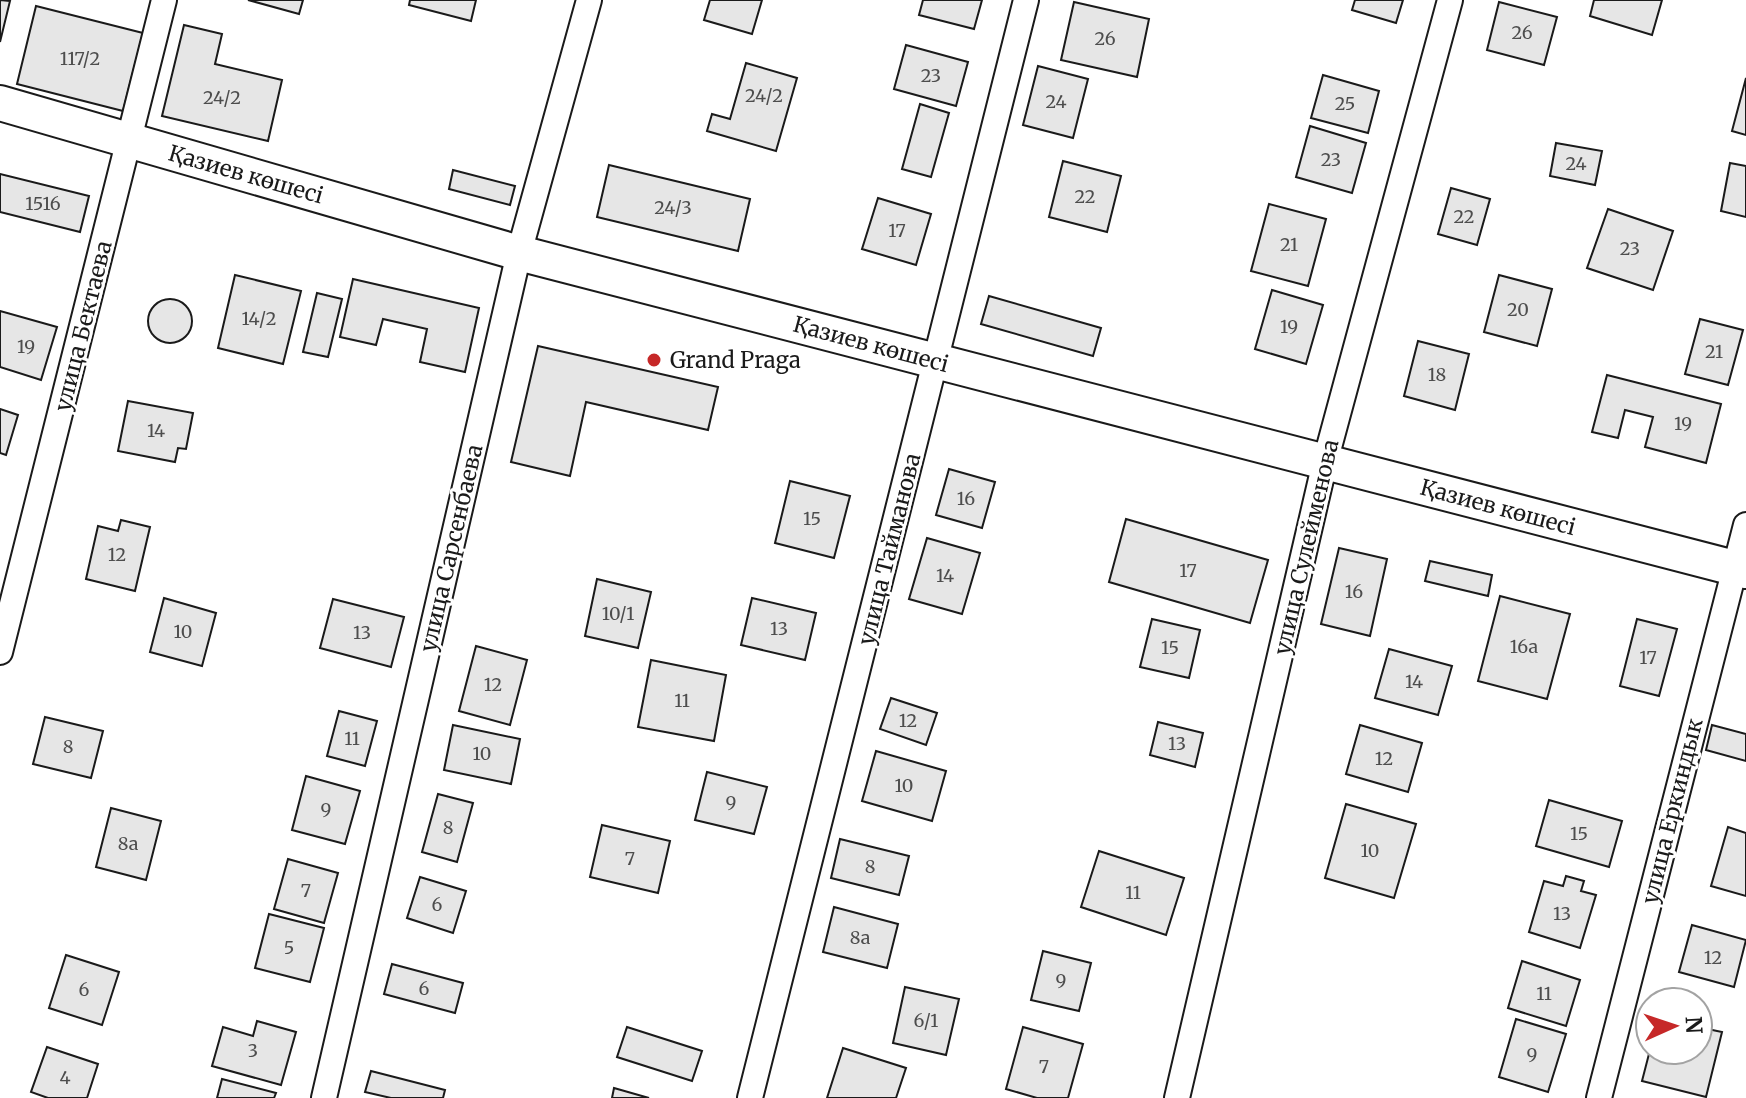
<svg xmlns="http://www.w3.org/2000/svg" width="1746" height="1098" viewBox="0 0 1746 1098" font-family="Merriweather,serif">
	<rect width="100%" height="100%" fill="#fff"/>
	<g fill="#e6e6e6" stroke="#1a1a1a" stroke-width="2">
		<path d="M0 0 10 1 0 42Z"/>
		<path d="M248 0H303L299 14Z"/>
		<path d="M410 0H476L471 21 409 5Z"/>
		<path d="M710 0H762L752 34 704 20Z"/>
		<path d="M923 0H982L974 29 919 15Z"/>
		<path d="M1355 0H1403L1396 23 1352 10Z"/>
		<path d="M1594 0H1662L1652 35 1590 16Z"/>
		<path d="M1074 2 1149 19 1137 77 1061 60Z"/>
		<path d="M1499 2 1557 17 1544 65 1487 50Z"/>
		<path d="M36 6 143 33 123 111 17 84Z"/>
		<path d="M184 25 222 34 215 64 282 80 268 141 162 116Z"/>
		<path d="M906 45 968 62 956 106 894 89Z"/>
		<path d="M746 63 797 78 776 151 707 131 712 114 730 119Z"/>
		<path d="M1038 66 1088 79 1073 138 1023 125Z"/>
		<path d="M1323 75 1379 91 1368 133 1311 118Z"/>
		<path d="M1746 78V135L1732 131Z"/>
		<path d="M920 104 949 113 931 177 902 169Z"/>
		<path d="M1310 126 1366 143 1352 193 1296 177Z"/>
		<path d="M1556 143 1602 151 1595 185 1550 176Z"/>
		<path d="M1063 161 1121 176 1107 232 1049 217Z"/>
		<path d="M1730 163 1746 166V217L1721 211Z"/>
		<path d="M609 165 750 199 738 251 597 217Z"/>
		<path d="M453 170 515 186 510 205 449 189Z"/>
		<path d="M0 174 89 196 80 232 0 212Z"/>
		<path d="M1451 188 1490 199 1477 245 1438 234Z"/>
		<path d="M878 198 931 214 916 265 862 249Z"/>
		<path d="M1269 204 1326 219 1308 286 1251 271Z"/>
		<path d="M1608 209 1673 231 1653 290 1587 268Z"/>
		<path d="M235 275 301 291 283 364 218 348Z"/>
		<path d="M1499 275 1552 289 1537 346 1484 332Z"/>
		<path d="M353 279 479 308 465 372 420 362 427 329 383 319 376 345 340 337Z"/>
		<path d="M1272 290 1323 305 1306 364 1255 349Z"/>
		<path d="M317 293 342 299 328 357 303 352Z"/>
		<path d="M989 296 1101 328 1093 356 981 324Z"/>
		<circle cx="170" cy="321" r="22"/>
		<path d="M0 311 57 327 41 380 0 367Z"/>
		<path d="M1700 319 1743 330 1728 385 1685 374Z"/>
		<path d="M1418 341 1469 354 1455 410 1404 396Z"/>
		<path d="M538 346 718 387 708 430 586 402 570 476 511 462Z"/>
		<path d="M1607 375 1721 404 1706 463 1645 447 1653 417 1625 410 1618 438 1592 432Z"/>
		<path d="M128 401 193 413 186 449 178 448 175 462 118 451Z"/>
		<path d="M0 409 18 415 6 455 0 453Z"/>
		<path d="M949 469 995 482 982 528 936 515Z"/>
		<path d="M790 481 850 496 834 558 775 543Z"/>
		<path d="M1126 519 1268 560 1250 623 1109 582Z"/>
		<path d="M121 520 150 527 135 591 86 579 98 526 118 531Z"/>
		<path d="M927 538 980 553 962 614 909 599Z"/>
		<path d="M1339 548 1387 559 1370 636 1321 624Z"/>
		<path d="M1430 561 1492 575 1488 596 1425 581Z"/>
		<path d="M597 579 651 592 638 648 585 636Z"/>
		<path d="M1500 596 1570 614 1547 699 1478 681Z"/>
		<path d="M164 598 216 613 202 666 150 652Z"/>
		<path d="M752 598 816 613 805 660 741 645Z"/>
		<path d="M333 599 404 617 391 667 320 648Z"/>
		<path d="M1152 619 1200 630 1189 678 1140 667Z"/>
		<path d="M1637 619 1677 629 1659 696 1620 686Z"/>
		<path d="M476 646 527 660 510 725 459 711Z"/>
		<path d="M1389 649 1452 666 1438 715 1375 698Z"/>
		<path d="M651 660 726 675 714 741 638 727Z"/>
		<path d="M891 698 937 713 926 745 880 729Z"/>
		<path d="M339 711 377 721 365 766 327 756Z"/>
		<path d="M45 717 103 731 91 778 33 764Z"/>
		<path d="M1158 722 1203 733 1195 767 1150 755Z"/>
		<path d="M453 725 520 739 511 784 444 770Z"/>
		<path d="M1360 725 1422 743 1408 792 1346 774Z"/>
		<path d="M1712 725 1746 734V761L1706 750Z"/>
		<path d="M876 751 946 771 932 821 862 801Z"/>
		<path d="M707 772 767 787 754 834 695 820Z"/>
		<path d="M306 776 360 791 345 844 292 830Z"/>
		<path d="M438 794 473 803 457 862 422 852Z"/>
		<path d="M1549 800 1622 821 1609 867 1536 846Z"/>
		<path d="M1346 804 1416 824 1394 898 1325 878Z"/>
		<path d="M111 808 161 821 146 880 96 867Z"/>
		<path d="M602 825 670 841 658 893 590 877Z"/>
		<path d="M1728 827 1746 833V896L1711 886Z"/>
		<path d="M840 839 909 856 899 895 831 878Z"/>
		<path d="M1099 851 1184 878 1166 935 1081 907Z"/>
		<path d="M288 859 338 873 324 923 274 909Z"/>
		<path d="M1566 876 1584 881 1581 891 1596 895 1580 948 1529 932 1544 881 1563 886Z"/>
		<path d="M420 877 466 891 453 933 407 918Z"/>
		<path d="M834 907 898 924 887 968 823 952Z"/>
		<path d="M269 914 324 928 310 982 255 968Z"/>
		<path d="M1692 925 1746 940 1734 987 1679 972Z"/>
		<path d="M1043 951 1091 963 1079 1011 1031 1000Z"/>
		<path d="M66 955 119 972 102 1025 49 1008Z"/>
		<path d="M1522 961 1580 980 1566 1026 1508 1008Z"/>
		<path d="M392 964 463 983 455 1013 384 994Z"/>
		<path d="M905 987 959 999 946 1055 893 1043Z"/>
		<path d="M1516 1019 1566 1034 1548 1092 1499 1077Z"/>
		<path d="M257 1021 296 1032 281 1085 212 1066 223 1027 253 1036Z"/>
		<path d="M627 1027 702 1051 692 1081 617 1057Z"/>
		<path d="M1023 1027 1083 1044 1068 1098H1037L1006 1089Z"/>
		<path d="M1698 1027 1722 1032 1706 1097 1642 1081 1650 1050H1698Z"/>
		<path d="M47 1047 98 1064 87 1098H48L31 1092Z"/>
		<path d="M843 1048 906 1068 896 1098H827Z"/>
		<path d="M371 1071 445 1090 443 1098H391L365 1092Z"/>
		<path d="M222 1079 276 1093 274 1098H217Z"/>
		<path d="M614 1088 649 1098H612Z"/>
	</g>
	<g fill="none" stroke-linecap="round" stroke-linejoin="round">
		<g stroke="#1a1a1a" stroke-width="28">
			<g id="street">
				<path d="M0 652 164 0"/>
				<path d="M324 1098 519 253 589 0"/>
				<path d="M750 1098 1026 0"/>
				<path d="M1177 1098 1325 462 1450 0"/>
				<path d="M1599 1098 1746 525"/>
			</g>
		</g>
		<g stroke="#1a1a1a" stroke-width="38">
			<path id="secondary" d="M0 103 519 253 1746 571"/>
		</g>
		<use href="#street" stroke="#fff" stroke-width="24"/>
		<use href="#secondary" stroke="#fff" stroke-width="34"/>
	</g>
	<circle fill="#c62828" stroke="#fff" stroke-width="3" cx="654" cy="360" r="8"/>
	<g text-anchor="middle" stroke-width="6" stroke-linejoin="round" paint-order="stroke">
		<g font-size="18" fill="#4d4d4d">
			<text x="1522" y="39">26</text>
			<text x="1105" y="45">26</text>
			<text x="80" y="65">117/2</text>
			<text x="931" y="82">23</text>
			<text x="764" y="102">24/2</text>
			<text x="222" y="104">24/2</text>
			<text x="1056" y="108">24</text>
			<text x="1345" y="110">25</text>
			<text x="1331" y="166">23</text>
			<text x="1576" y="170">24</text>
			<text x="1085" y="203">22</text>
			<text x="43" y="210">1516</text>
			<text x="673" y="214">24/3</text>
			<text x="1464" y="223">22</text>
			<text x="897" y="237">17</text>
			<text x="1289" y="251">21</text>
			<text x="1630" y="255">23</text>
			<text x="1518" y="316">20</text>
			<text x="259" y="325">14/2</text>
			<text x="1289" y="333">19</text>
			<text x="26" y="353">19</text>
			<text x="1714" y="358">21</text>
			<text x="1437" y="381">18</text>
			<text x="1683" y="430">19</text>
			<text x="156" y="437">14</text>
			<text x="966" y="505">16</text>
			<text x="812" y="525">15</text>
			<text x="117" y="561">12</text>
			<text x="1188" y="577">17</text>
			<text x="945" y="582">14</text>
			<text x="1354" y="598">16</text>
			<text x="618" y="620">10/1</text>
			<text x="779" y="635">13</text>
			<text x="183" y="638">10</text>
			<text x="362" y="639">13</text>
			<text x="1524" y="653">16а</text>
			<text x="1170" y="654">15</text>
			<text x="1648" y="664">17</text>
			<text x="1414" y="688">14</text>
			<text x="493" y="691">12</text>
			<text x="682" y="707">11</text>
			<text x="908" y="727">12</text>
			<text x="352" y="745">11</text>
			<text x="1177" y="750">13</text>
			<text x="68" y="753">8</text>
			<text x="482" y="760">10</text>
			<text x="1384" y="765">12</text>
			<text x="904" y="792">10</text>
			<text x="731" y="809">9</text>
			<text x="326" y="816">9</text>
			<text x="448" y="834">8</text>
			<text x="1579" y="840">15</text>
			<text x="128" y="850">8а</text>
			<text x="1370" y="857">10</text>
			<text x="630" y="865">7</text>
			<text x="870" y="873">8</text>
			<text x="306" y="897">7</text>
			<text x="1133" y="899">11</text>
			<text x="437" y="911">6</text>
			<text x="1562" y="920">13</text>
			<text x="860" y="944">8а</text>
			<text x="289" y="954">5</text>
			<text x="1713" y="964">12</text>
			<text x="1061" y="987">9</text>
			<text x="424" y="995">6</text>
			<text x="84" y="996">6</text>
			<text x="1544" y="1000">11</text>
			<text x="926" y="1027">6/1</text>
			<text x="253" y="1057">3</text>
			<text x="1532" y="1061">9</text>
			<text x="1044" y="1073">7</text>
			<text x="65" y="1084">4</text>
		</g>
		<g font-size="22" fill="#1a1a1a" stroke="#fff">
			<text transform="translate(246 174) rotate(16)" y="8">Қазиев көшесі</text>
			<text transform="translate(83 326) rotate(-76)" y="8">улица Бектаева</text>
			<text transform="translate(871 344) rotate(15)" y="8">Қазиев көшесі</text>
			<text transform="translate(1498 507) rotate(15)" y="8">Қазиев көшесі</text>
			<text transform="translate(1306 547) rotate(-77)" y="8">улица Сулейменова</text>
			<text transform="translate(451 548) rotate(-77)" y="8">улица Сарсенбаева</text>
			<text transform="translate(889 549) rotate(-76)" y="8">улица Тайманова</text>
			<text transform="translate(1672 811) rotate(-76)" y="8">улица Еркиндык</text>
		</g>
		<g font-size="22" fill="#1a1a1a" stroke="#fff" text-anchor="start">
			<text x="670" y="368">Grand Praga</text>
		</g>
	</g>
	<g transform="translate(1674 1026) rotate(87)"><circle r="38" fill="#ffffff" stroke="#a3a3a3" stroke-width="2"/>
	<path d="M0-6L14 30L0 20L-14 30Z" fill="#c62828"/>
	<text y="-12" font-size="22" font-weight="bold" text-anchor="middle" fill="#1a1a1a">N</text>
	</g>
</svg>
